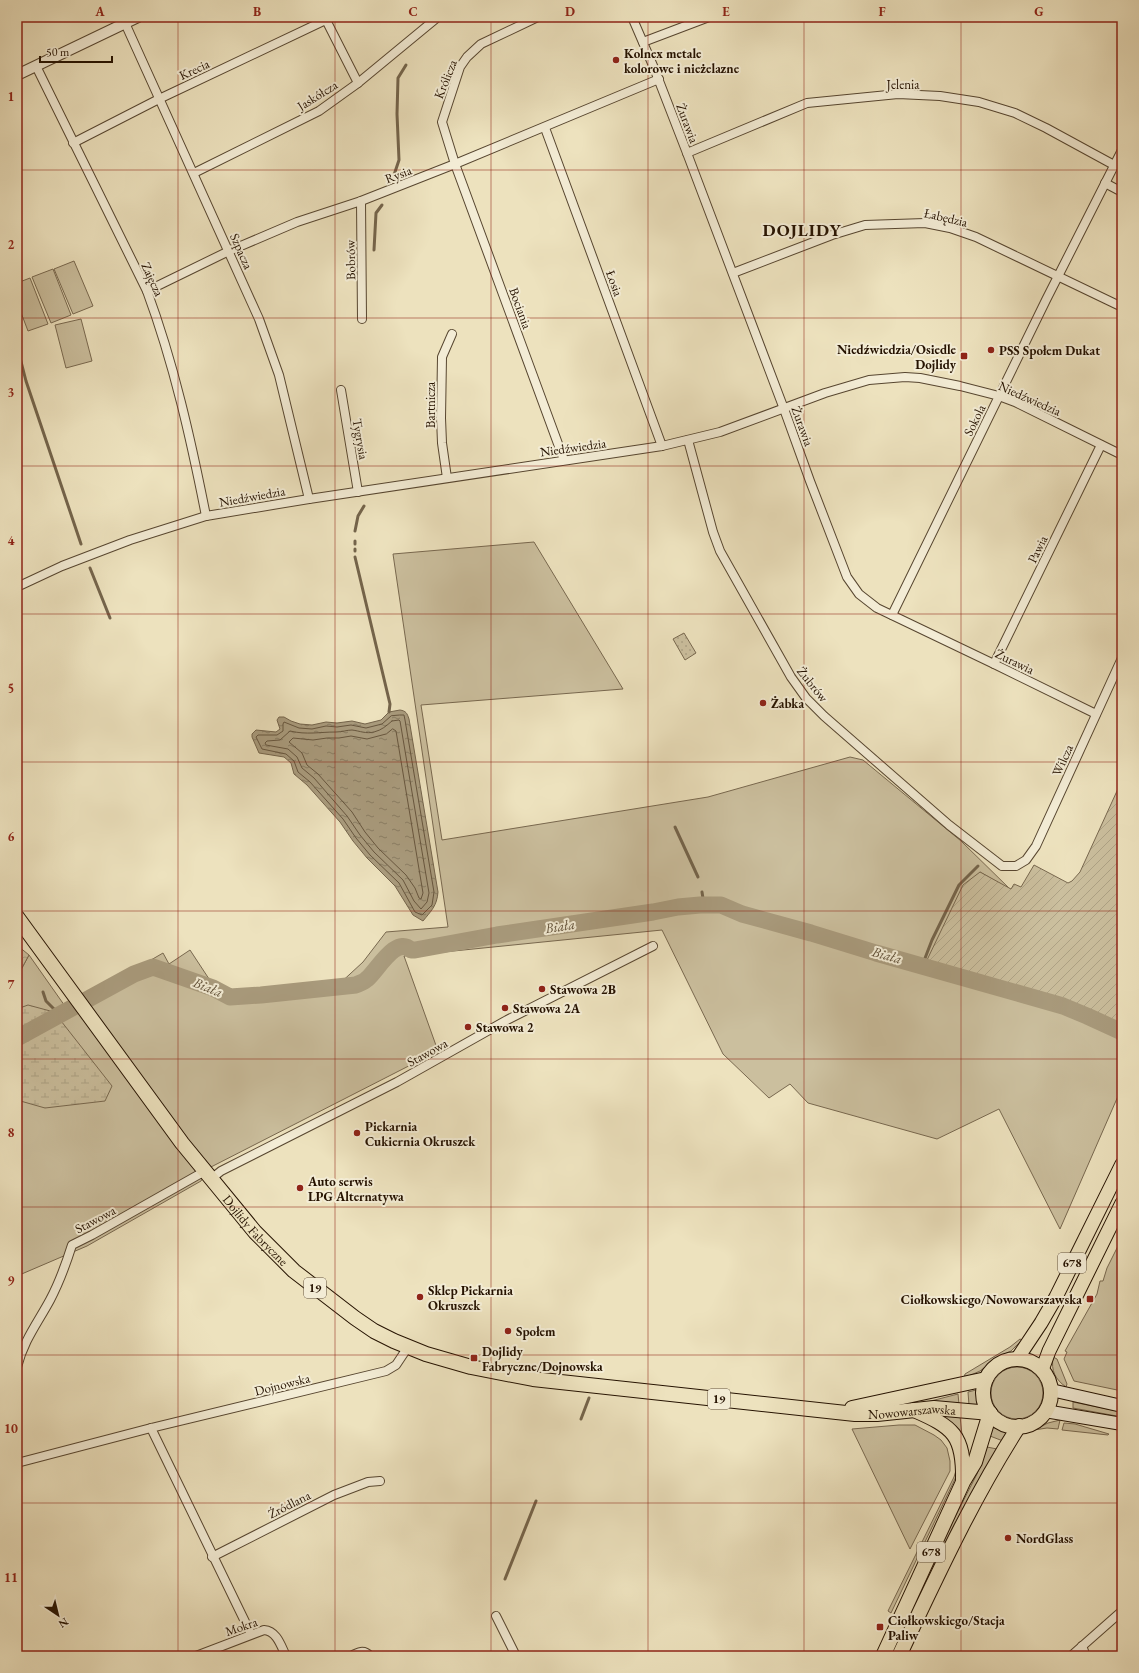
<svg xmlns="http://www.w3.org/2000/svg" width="1139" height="1673" viewBox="0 0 1139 1673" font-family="'EB Garamond',serif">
	<defs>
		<pattern id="forest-crowns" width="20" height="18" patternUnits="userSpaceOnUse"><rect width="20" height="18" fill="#cbbf9e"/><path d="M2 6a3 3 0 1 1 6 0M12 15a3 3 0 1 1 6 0" fill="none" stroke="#aea386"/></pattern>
		<pattern id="wetland-marsh" width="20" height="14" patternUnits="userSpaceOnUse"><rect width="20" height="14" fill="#cbbf9e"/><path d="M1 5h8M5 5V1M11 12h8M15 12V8" fill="none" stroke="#aea386"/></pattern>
		<pattern id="park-dots" width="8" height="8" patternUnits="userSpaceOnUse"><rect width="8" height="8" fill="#cbbf9e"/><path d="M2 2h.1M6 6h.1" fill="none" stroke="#aea386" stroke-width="1.8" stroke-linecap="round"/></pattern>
		<pattern id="garden-furrows" width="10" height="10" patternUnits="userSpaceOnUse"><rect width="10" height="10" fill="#cbbf9e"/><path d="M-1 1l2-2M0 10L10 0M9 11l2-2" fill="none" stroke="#aea386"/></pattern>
		<pattern id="water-ripples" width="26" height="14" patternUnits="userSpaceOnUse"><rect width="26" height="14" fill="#a99b7d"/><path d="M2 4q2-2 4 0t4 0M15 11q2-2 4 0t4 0" fill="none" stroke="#897d64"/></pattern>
	</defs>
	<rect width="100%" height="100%" fill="#ede2be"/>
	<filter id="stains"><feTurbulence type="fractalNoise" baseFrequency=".005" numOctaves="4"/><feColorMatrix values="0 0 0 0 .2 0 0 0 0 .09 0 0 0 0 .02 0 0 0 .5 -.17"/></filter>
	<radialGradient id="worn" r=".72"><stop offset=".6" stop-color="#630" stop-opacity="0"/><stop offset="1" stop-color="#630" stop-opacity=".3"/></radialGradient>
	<g fill="#cbbf9e" stroke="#78684f">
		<path d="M74 261 93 306 73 314 54 269Z"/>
		<path d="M53 269 71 315 51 323 32 277Z"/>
		<path d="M30 278 48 324 28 331 17 302V283Z"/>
		<path d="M81 319 92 361 66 368 55 325Z"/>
		<path d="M534 542 623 689 421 705 442 840 708 797 850 757 863 760 961 841 1011 890 980 872 927 961 1066 1001 1122 1024V1087L1060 1229 999 1109 937 1139 808 1103 790 1084 769 1098 723 1054 662 930 404 956 438 1051 209 1168 201 1181 87 1246 17 1276V977L29 955 67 1009 163 953 169 964 190 950 213 985 231 995 337 986 363 962 386 932 448 927 393 554Z"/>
		<path d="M1122 1238V1391L1074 1381 1064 1359 1067 1352 1065 1351 1097 1294 1100 1281H1103L1107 1268Z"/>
		<path d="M1020 1339 1022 1340 1011 1351 997 1358 980 1371 964 1378 965 1374 1010 1347Z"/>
		<path d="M1053 1357 1057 1359 1067 1384 1066 1387C1055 1379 1051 1371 1053 1357Z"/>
		<circle cx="1017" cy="1393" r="26"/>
		<path d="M976 1390 977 1405H969L968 1392Z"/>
		<path d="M958 1394 959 1404 927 1402Z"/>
		<path d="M1073 1402 1122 1412V1417L1073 1408Z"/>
		<path d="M936 1415 960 1416 962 1435 960 1436Z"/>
		<path d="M1060 1420 1058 1429 1047 1428 1034 1430 1048 1423Z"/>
		<path d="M1064 1423 1075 1424 1109 1434 1108 1435 1062 1430Z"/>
		<path d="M899 1425H915L934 1435 941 1440 947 1448 950 1461V1471L910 1549 852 1429Z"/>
		<path d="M993 1427 1007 1433 1003 1441 990 1436Z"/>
		<path d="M987 1447 997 1449 952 1534 892 1656H890L933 1560 977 1474Z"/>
		<path d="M957 1467V1473L955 1479 891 1613 888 1611 954 1477Z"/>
	</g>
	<path fill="url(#forest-crowns)" stroke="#78684f" d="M18 946 29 955 17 977V947Z"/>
	<path fill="url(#wetland-marsh)" stroke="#78684f" d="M28 1005 54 1012 112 1086 105 1101 45 1108 17 1100V1009Z"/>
	<path fill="url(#park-dots)" stroke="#78684f" d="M684 633 696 653 685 660 673 639Z"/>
	<path fill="url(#garden-furrows)" stroke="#78684f" d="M1122 780V1024L1066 1001 927 960 963 885 980 872 1011 889 1014 884 1021 887 1034 865 1068 883 1072 881 1080 872Z"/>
	<path fill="url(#water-ripples)" stroke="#74644b" d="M400 710C406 711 407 713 409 719L438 892C437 906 431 911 423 921L413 915 395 886 367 858 353 841 340 822 307 785 294 774 291 763 284 757 259 753 252 737V734L256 730 276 732 280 729 277 720 279 717H284L291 721 300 724 312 725 326 722 337 723 352 721 365 724 381 720 389 712Z"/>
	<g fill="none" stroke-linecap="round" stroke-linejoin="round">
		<g stroke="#67563e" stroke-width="1">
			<path d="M400 715H404L405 720 434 892 432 905 422 915 415 912 399 883 370 855 356 838 343 819 310 782 298 772 294 761 286 754 262 749 256 737 258 735H277L283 731V724L284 722 299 728 312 729 326 726 337 727 351 725 366 728 382 724 391 716Z"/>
			<path d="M392 721 399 720 400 721 429 893 427 902 421 909 414 901 403 880 374 852 360 835 347 816 314 778 302 768 297 757 288 749 266 745 265 743 267 741 280 740 290 731C307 735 319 732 336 732 342 732 347 730 352 730 360 731 366 734 374 732 382 730 386 726 392 721Z"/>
			<path d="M393 729 396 731 423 893 421 899 419 898 415 888 406 875 378 848 365 832 352 812 318 774 307 765 302 753 289 742 293 738 313 740 327 738H339L351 736 367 739 386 734Z"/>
		</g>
		<g stroke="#74644b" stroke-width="3">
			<path d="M394 175 399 160 397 114 398 78 406 65"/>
			<path d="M374 250 376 213 382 205"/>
			<path d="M17 346 26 381 81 544"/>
			<path d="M355 531 358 516 364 506"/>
			<path d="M355 541V544"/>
			<path d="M355 549V551"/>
			<path d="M355 557 390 704 389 712"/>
			<path d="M90 568 110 618"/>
			<path d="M675 827 698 877"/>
			<path d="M702 892 704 905"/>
			<path d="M922 966 932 940 959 885 978 866"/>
			<path d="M43 992 46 1001 60 1015"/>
			<path d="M581 1419 589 1398"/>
			<path d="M505 1579 536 1501"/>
		</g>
		<path stroke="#a99b7d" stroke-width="17" d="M17 1038 134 974 153 967 213 988 230 997 261 995 356 985C360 983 364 982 367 979 377 971 396 935 411 950H415L497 935 653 912 678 907 700 905H721L742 914 811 933 876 953 1063 1006 1087 1016 1122 1032"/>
		<g stroke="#574630" stroke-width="10">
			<g id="minor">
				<path d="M538 17 481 44 467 57 460 67 442 122 455 164 564 460"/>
				<path d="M632 17 654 68 687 153 784 409 810 481 847 577 859 594 877 608 994 664 1096 714"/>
				<path d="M326 20 358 83"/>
				<path d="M125 23 259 319 279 375 309 499"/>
				<path d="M643 42 709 17"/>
				<path d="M36 66 147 291C174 364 191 440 206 516"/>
				<path d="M545 128 662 446"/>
				<path d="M73 143 159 99 332 17"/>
				<path d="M687 153 807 103 898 94 940 96 979 102 1015 113 1046 128 1114 165"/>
				<path d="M194 173 319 111 358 83 438 17"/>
				<path d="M1105 183 1122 192"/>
				<path d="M361 201 362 319"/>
				<path d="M733 273 832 235 865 225 925 223 950 228 976 237 1122 307"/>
				<path d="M147 291 229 251 297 222 361 201 455 164 659 79"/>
				<path d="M341 390 358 492"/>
				<path d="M688 440 713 532 720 551 791 677 806 698 824 716 949 825 1002 866H1016L1026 860 1036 846 1122 658"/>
				<path d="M447 478 442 443 441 418 442 357 452 334"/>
				<path d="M17 587 62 566 130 540 206 516 309 499 662 446 720 432 825 393 869 380 905 377 920 378 960 386 999 396 1015 402 1122 455"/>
				<path d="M892 615 1046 300 1122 150"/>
				<path d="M994 664 1101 445"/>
				<path d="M211 1179 221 1171 397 1082 507 1020 653 946"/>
				<path d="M17 1367C24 1340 37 1324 50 1300 59 1283 66 1264 72 1245L92 1235 205 1171"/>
				<path d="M151 1428 251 1634"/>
				<path d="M17 1463 151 1428 386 1371 396 1365 408 1347"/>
				<path d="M212 1557 334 1495 368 1482 380 1481"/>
				<path d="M496 1616 516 1656"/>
				<path d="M1082 1646 1086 1656"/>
				<path d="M196 1656 264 1630C277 1631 281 1646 286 1656"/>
				<path d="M351 1656C358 1652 364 1649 370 1656"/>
				<path d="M1071 1656 1122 1611"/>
			</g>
		</g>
		<g stroke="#574630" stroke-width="12">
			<path id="tertiary" d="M17 75 138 17"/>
		</g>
		<g stroke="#251200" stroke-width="14">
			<g id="secondary">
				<path d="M1051 1390 1122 1406"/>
				<path d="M1045 1411 1122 1424"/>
			</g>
		</g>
		<g stroke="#251200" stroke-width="15">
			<g id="primary">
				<path d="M1017 1359 1041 1323 1056 1297 1122 1164"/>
				<path d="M1042 1370 1049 1351 1122 1203"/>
			</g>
		</g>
		<g stroke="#251200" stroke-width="16">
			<g id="trunk">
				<path id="s1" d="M17 917 182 1143 255 1232 294 1271 355 1318 374 1331 394 1341 426 1354 471 1367 533 1379 855 1414H877L934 1408 990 1413"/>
				<circle cx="1017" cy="1393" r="34"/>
				<path d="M852 1408 986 1379"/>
				<path d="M914 1410C953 1427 964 1435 963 1480"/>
				<path d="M883 1656 963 1482 975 1462 990 1413"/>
				<path d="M899 1656C936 1578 972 1499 1019 1426"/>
			</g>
		</g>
		<use href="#minor" stroke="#f3ecd5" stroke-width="8"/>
		<use href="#tertiary" stroke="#f3ecd5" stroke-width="10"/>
		<use href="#secondary" stroke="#f3ecd5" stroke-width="12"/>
		<use href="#primary" stroke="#ede2be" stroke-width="13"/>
		<use href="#trunk" stroke="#ede2be" stroke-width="14"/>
	</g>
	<path fill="none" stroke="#8f2418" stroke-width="1" stroke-opacity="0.55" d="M178 17V1656M335 17V1656M491 17V1656M648 17V1656M804 17V1656M961 17V1656M17 170H1122M17 318H1122M17 466H1122M17 614H1122M17 762H1122M17 911H1122M17 1059H1122M17 1207H1122M17 1355H1122M17 1503H1122"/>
	<g fill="#8f2418" stroke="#f3ecd5" stroke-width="1.5">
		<circle cx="616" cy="60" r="4"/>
		<circle cx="991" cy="350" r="4"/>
		<rect x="960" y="352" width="8" height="8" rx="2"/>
		<circle cx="763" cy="703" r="4"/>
		<circle cx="542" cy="989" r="4"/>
		<circle cx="505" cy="1008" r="4"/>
		<circle cx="468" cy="1027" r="4"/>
		<circle cx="357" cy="1133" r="4"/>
		<circle cx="300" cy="1188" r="4"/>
		<circle cx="420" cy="1297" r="4"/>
		<rect x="1086" y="1295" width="8" height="8" rx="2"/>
		<circle cx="508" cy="1331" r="4"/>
		<rect x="470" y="1354" width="8" height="8" rx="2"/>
		<circle cx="1008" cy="1538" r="4"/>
		<rect x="876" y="1623" width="8" height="8" rx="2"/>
	</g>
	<g text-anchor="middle" stroke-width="4" stroke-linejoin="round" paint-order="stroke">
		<g fill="#f3ecd5" stroke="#635340" stroke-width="1">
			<rect x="1058" y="1253" width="28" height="20" rx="3"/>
			<rect x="304" y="1278" width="22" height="20" rx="3"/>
			<rect x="708" y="1389" width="22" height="20" rx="3"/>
			<rect x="917" y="1542" width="28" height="20" rx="3"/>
		</g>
		<g font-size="12" font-weight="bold" fill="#251200">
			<text x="1072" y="1267">678</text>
			<text x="315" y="1292">19</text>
			<text x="719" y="1403">19</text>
			<text x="931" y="1556">678</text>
		</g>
		<g font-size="13" font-weight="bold" fill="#251200" stroke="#f3ecd5" text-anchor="start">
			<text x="624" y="58">Kolnex metale<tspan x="624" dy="15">kolorowe i nieżelazne</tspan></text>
			<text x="956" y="354" text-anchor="end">Niedźwiedzia/Osiedle<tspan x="956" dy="15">Dojlidy</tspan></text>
			<text x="999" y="355">PSS Społem Dukat</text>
			<text x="771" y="708">Żabka</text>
			<text x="550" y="994">Stawowa 2B</text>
			<text x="513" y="1013">Stawowa 2A</text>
			<text x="476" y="1032">Stawowa 2</text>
			<text x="365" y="1131">Piekarnia<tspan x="365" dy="15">Cukiernia Okruszek</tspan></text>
			<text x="308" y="1186">Auto serwis<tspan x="308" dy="15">LPG Alternatywa</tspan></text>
			<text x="428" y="1295">Sklep Piekarnia<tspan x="428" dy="15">Okruszek</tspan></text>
			<text x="1082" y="1304" text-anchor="end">Ciołkowskiego/Nowowarszawska</text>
			<text x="516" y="1336">Społem</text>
			<text x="482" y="1356">Dojlidy<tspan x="482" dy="15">Fabryczne/Dojnowska</tspan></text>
			<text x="1016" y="1543">NordGlass</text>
			<text x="888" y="1625">Ciołkowskiego/Stacja<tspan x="888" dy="15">Paliw</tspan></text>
		</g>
		<g font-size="13" fill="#251200" stroke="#f3ecd5">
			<text transform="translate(194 69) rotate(-25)" y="5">Krecia</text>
			<text transform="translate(445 79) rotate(-68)" y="5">Królicza</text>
			<text x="903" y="89">Jelenia</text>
			<text transform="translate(317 95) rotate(-32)" y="5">Jaskółcza</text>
			<text transform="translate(688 123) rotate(69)" y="5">Żurawia</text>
			<text transform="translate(398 174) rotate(-21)" y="5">Rysia</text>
			<text transform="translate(946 217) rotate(13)" y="5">Łabędzia</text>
			<text transform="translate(242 251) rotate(66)" y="5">Szpacza</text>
			<text transform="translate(350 260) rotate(-91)" y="5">Bobrów</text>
			<text transform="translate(153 279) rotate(65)" y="5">Zajęcza</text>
			<text transform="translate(615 283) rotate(70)" y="5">Łosia</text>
			<text transform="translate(521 308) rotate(70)" y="5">Bociania</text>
			<text transform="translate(1030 398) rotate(24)" y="5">Niedźwiedzia</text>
			<text transform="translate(430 405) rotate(-90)" y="5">Bartnicza</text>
			<text transform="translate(974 420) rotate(-64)" y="5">Sokola</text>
			<text transform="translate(803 426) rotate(70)" y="5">Żurawia</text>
			<text transform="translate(361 439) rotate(80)" y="5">Tygrysia</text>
			<text transform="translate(573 447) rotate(-8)" y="5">Niedźwiedzia</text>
			<text transform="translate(252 496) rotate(-10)" y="5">Niedźwiedzia</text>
			<text transform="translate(1037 549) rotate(-64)" y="5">Pawia</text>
			<text transform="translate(1015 661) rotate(26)" y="5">Żurawia</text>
			<text transform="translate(813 684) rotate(51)" y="5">Żubrów</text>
			<text transform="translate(1062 760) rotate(-66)" y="5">Wilcza</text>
			<text transform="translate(427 1052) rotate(-29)" y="5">Stawowa</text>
			<text transform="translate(95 1219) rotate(-28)" y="5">Stawowa</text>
			<text dy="5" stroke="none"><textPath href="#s1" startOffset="394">Dojlidy Fabryczne</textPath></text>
			<text transform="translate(282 1384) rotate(-14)" y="5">Dojnowska</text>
			<text dy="5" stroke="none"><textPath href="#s1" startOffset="1098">Nowowarszawska</textPath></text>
			<text transform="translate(289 1504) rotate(-27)" y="5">Źródlana</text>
			<text transform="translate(241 1626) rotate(-19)" y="5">Mokra</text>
		</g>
		<g font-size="14" font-style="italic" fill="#605038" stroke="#f3ecd5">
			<text transform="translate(560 926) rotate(-9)" y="5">Biała</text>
			<text transform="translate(887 955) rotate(16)" y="5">Biała</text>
			<text transform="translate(208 987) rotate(22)" y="5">Biała</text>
		</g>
		<g font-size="17" font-weight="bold" letter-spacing="1" fill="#251200" stroke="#f3ecd5">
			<text x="802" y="236">DOJLIDY</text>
		</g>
	</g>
	<rect width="1139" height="1673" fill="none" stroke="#ede2be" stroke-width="44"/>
	<g transform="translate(58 1615) rotate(145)" stroke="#f3ecd5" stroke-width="3" paint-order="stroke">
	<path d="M0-3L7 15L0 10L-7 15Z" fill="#251200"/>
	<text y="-6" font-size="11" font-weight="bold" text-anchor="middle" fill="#251200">N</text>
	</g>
	<path d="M40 56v6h72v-6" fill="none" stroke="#251200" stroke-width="2"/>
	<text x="46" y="56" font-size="12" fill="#251200" stroke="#f3ecd5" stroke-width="3" paint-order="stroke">50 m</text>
	<rect x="22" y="22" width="1095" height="1629" fill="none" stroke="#8f2418" stroke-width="1.5"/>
	<g font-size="13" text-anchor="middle" font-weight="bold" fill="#8f2418">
		<text x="100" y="16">A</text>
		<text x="257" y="16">B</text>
		<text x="413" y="16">C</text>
		<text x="570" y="16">D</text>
		<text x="726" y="16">E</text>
		<text x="882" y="16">F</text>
		<text x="1039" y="16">G</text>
		<text x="11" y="101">1</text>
		<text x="11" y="249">2</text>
		<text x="11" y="397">3</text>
		<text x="11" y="545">4</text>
		<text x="11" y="693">5</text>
		<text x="11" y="841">6</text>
		<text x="11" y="989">7</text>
		<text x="11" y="1137">8</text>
		<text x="11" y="1285">9</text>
		<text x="11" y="1433">10</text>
		<text x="11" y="1582">11</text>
	</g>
	<rect width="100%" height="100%" filter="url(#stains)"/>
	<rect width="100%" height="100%" fill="url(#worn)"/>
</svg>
